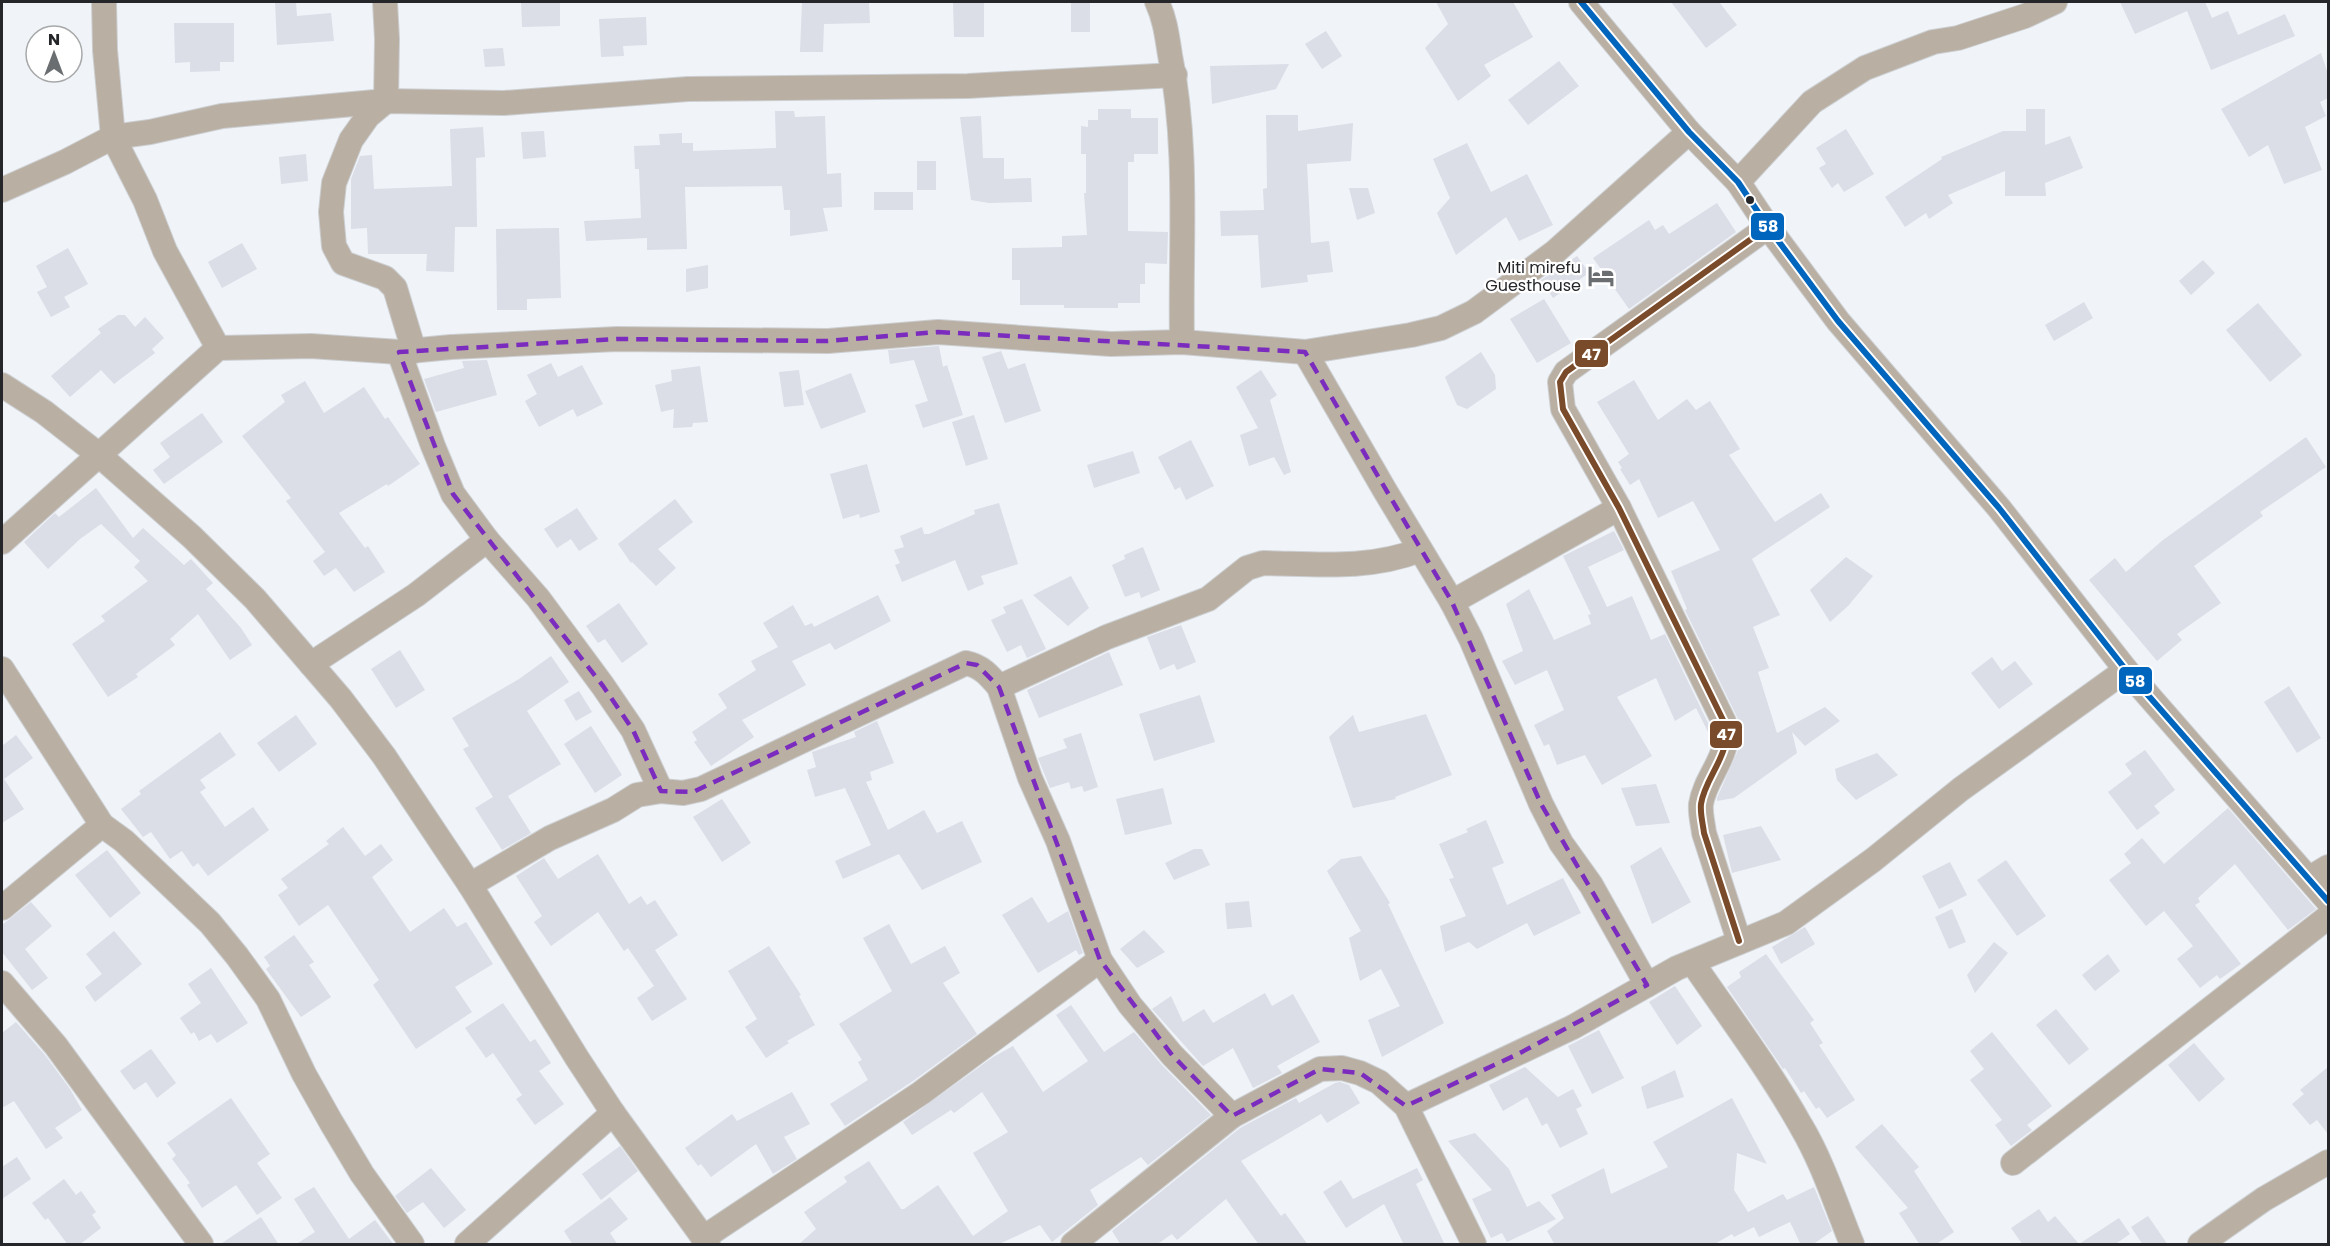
<svg xmlns="http://www.w3.org/2000/svg" width="2330" height="1246" viewBox="0 0 2330 1246" font-family="Poppins,sans-serif">
	<rect width="100%" height="100%" fill="#f0f4f8"/>
	<g fill="#dbdde7">
		<path d="M275 2H296L297 16 331 13 334 41 277 45Z"/>
		<path d="M521 2H560V26L522 27Z"/>
		<path d="M802 2H869L870 23 824 24 823 52H800Z"/>
		<path d="M953 2H984V37H954Z"/>
		<rect x="1071" y="2" width="19" height="30"/>
		<path d="M1436 2H1513L1533 37 1484 65 1491 76 1458 101 1425 48 1448 24Z"/>
		<path d="M1671 2H1719L1737 25 1706 48Z"/>
		<path d="M2120 2H2207H2205L2212 18 2228 11 2238 35 2285 14 2295 36 2211 70 2187 11 2135 34Z"/>
		<path d="M646 17 647 45 623 46 624 56 601 57 599 19Z"/>
		<path d="M174 23H234V62H220V71L190 72V62L175 63Z"/>
		<path d="M1326 31 1342 56 1322 69 1305 44Z"/>
		<path d="M503 48 505 66 485 67 483 49Z"/>
		<path d="M2321 53 2328 74V98L2320 102 2326 116 2305 127 2322 170 2284 184 2268 145 2249 157 2221 109Z"/>
		<path d="M1559 61 1579 86 1528 125 1508 100Z"/>
		<path d="M1289 64 1276 89 1212 104 1210 66Z"/>
		<path d="M1098 109H1131V118H1158V154H1134V162H1128V231L1168 232 1167 264 1145 263V284H1140V303H1118V308H1064V305H1020V280H1012V248L1062 247V236L1087 235 1084 193H1086V154H1081V126L1088 127V120H1098Z"/>
		<path d="M2026 109H2045V145L2070 136 2083 168 2045 183 2046 196H2005V171L1948 195 1953 203 1929 219 1926 213 1905 227 1885 197 1942 159 1941 157 2003 131H2026Z"/>
		<path d="M775 111H794L795 117 825 116 827 174 841 173 842 207 823 208 828 231 790 236V210H784L782 186 685 187 687 249 647 250V238L586 241 584 221 641 218 639 169H635L634 146 660 145 659 134 682 133V143H693V151L776 148Z"/>
		<path d="M1266 115H1298V131L1353 123 1351 161 1307 164 1311 243 1329 241 1333 272 1307 275 1308 282 1261 288 1258 235 1221 236 1220 211 1264 210 1263 189 1267 188Z"/>
		<path d="M981 116 983 158H1004V179L1031 178 1032 202 989 203 971 200 960 117Z"/>
		<path d="M483 127 485 157 476 158 477 227H455L454 272 426 271 427 254H368L367 228 351 229V179L360 156 372 155 374 189 452 186 450 129Z"/>
		<path d="M1846 129 1874 174 1844 192 1838 183 1832 188 1819 168 1826 164 1816 148Z"/>
		<path d="M544 131 546 157 523 159 521 132Z"/>
		<path d="M1467 143 1491 192 1527 174 1553 225 1519 241 1506 217 1456 255 1437 213 1450 198 1433 159Z"/>
		<path d="M306 154 308 181 281 184 279 157Z"/>
		<rect x="917" y="161" width="19" height="29"/>
		<path d="M1349 188H1368L1375 213 1357 220Z"/>
		<rect x="874" y="192" width="39" height="18"/>
		<path d="M1717 203 1736 232 1629 309 1593 258 1649 220 1655 230 1663 225 1669 234Z"/>
		<path d="M559 228 561 298 527 299V310H497L496 229Z"/>
		<path d="M242 243 257 269 222 288 208 262Z"/>
		<path d="M68 248 88 284 64 297 70 307 51 317 37 292 47 287 36 266Z"/>
		<path d="M1577 256 1589 273 1553 298 1541 280Z"/>
		<path d="M2203 260 2215 273 2191 295 2179 281Z"/>
		<path d="M708 265V288L686 292V269Z"/>
		<path d="M1544 299 1571 343 1537 363 1510 319Z"/>
		<path d="M2084 302 2093 318 2054 341 2045 325Z"/>
		<path d="M2258 303 2302 355 2270 382 2226 330Z"/>
		<path d="M118 315H125L135 327 145 317 164 338 152 349 155 353 114 384 101 370 70 397 51 376 101 333 98 329Z"/>
		<path d="M939 346 943 367 947 365 963 415 923 428 915 405 928 401 914 360 890 364 888 350Z"/>
		<path d="M1001 351 1008 369 1025 363 1041 411 1005 423 982 357Z"/>
		<path d="M1481 352 1495 375 1496 389 1467 409 1457 405 1445 377Z"/>
		<path d="M487 360 497 395 436 412 424 379 464 368 462 361Z"/>
		<path d="M551 363 558 377 582 365 603 404 577 417 573 409 539 427 525 401 537 394 527 375Z"/>
		<path d="M700 366 708 422 693 423 692 427 673 428 674 409 661 412 655 385 672 381 671 370Z"/>
		<path d="M799 370 804 405 784 407 779 372Z"/>
		<path d="M1261 370 1277 395 1270 400 1291 472 1284 475 1274 457 1249 466 1240 435 1258 428 1236 387Z"/>
		<path d="M851 373 866 412 821 429 805 391Z"/>
		<path d="M1634 380 1658 420 1687 399 1696 410 1710 401 1740 449 1729 455 1775 522 1821 493 1830 507 1752 559 1780 615 1753 627 1769 668 1758 672 1777 733 1825 707 1840 721 1805 746 1792 732 1797 753 1734 798 1717 801V798L1739 748 1740 734 1738 719 1685 610 1687 609 1671 571 1720 550 1693 501 1658 518 1639 479 1630 485 1620 469 1622 468 1618 462 1629 454 1597 402Z"/>
		<path d="M305 381 324 413 364 387 385 419 388 417 420 464 388 486 387 484 339 513 365 548 368 546 385 572 354 592 336 568 324 576 313 561 325 552 286 501 291 498 242 436 285 402 281 395Z"/>
		<path d="M202 413 223 442 164 484 153 470 170 457 160 443Z"/>
		<path d="M974 415 988 459 966 466 952 422Z"/>
		<path d="M2306 437 2326 467 2260 512 2263 516 2194 566 2221 603 2177 634 2182 640 2157 661 2089 580 2115 558 2126 572 2163 540Z"/>
		<path d="M1191 440 1214 486 1186 500 1180 487 1175 490 1158 457Z"/>
		<path d="M1133 451 1140 473 1094 488 1087 465Z"/>
		<path d="M867 464 880 512 860 518 859 514 843 519 830 474Z"/>
		<path d="M96 488 133 538 143 528 184 565 191 559 213 583 206 589 241 628 252 645 230 660 198 614 170 639 175 645 136 674 138 677 108 697 72 644 105 621 101 616 148 581 134 567 140 561 101 524 80 539 48 569 24 542 55 513 59 517Z"/>
		<path d="M675 499 693 522 658 549 676 568 656 586 632 562 631 563 618 544Z"/>
		<path d="M999 503 1018 564 981 576 984 584 968 591 955 560 902 582 895 565 900 563 894 550 904 547 900 536 922 527 924 534H929L975 514 974 510Z"/>
		<path d="M577 508 598 539 579 551 571 539 557 548 544 529Z"/>
		<path d="M1614 531 1624 550 1588 567 1607 607 1632 596 1651 640 1665 634 1710 727 1712 734 1711 738 1696 708 1675 721 1656 678 1617 697 1652 756 1602 785 1585 755 1557 765 1549 744 1544 746 1534 725 1564 710 1547 670 1515 685 1502 661 1523 651 1506 604 1529 589 1554 640 1591 624 1588 615 1591 614 1563 556Z"/>
		<path d="M1143 547 1160 590 1141 598 1139 592 1125 597 1112 565 1125 559 1124 555Z"/>
		<path d="M1846 557 1873 576 1848 606 1830 622 1810 590Z"/>
		<path d="M1071 576 1089 608 1068 626 1033 595Z"/>
		<path d="M878 595 891 621 835 650 830 643 792 661 806 685 742 720 754 737 711 766 694 742 697 740 692 732 727 708 718 694 756 670 751 661 778 647 763 623 793 605 805 626 812 623 814 627Z"/>
		<path d="M1022 599 1046 649 1027 658 1021 645 1007 652 991 620 1006 613 1003 607Z"/>
		<path d="M619 603 648 644 622 663 605 639 598 643 586 626Z"/>
		<path d="M1181 625 1196 662 1177 670 1174 664 1160 670 1147 637Z"/>
		<path d="M400 650 425 690 396 708 371 669Z"/>
		<path d="M1109 652 1123 685 1039 718 1027 690Z"/>
		<path d="M551 656 569 682 527 711 561 764 508 796 531 833 502 850 475 808 493 797 463 749 469 746 452 718 519 679Z"/>
		<path d="M1992 657 2002 671 2015 661 2033 684 1999 709 1971 673Z"/>
		<path d="M2289 686 2321 738 2297 753 2264 702Z"/>
		<path d="M579 691 592 712 576 721 564 700Z"/>
		<path d="M1200 695 1215 742 1154 761 1139 714Z"/>
		<path d="M1426 714 1452 775 1395 797 1396 799 1353 808 1329 737 1353 715 1359 732Z"/>
		<path d="M296 715 317 744 279 772 257 743Z"/>
		<path d="M877 721 894 763 870 772 872 780 866 782 888 830 924 810 937 833 962 821 982 862 922 890 899 854 843 879 835 861 871 845 845 788 815 797 807 770 816 767 812 752 856 737 854 732Z"/>
		<path d="M591 726 622 775 595 793 564 744Z"/>
		<path d="M220 732 236 755 200 780 206 788 200 792 225 827 253 807 269 830 208 876 198 863 193 867 182 851 170 859 151 832 143 837 121 809 141 794 139 791Z"/>
		<path d="M1081 733 1098 787 1084 792 1082 786 1071 789 1069 782 1050 788 1038 758 1067 748 1063 739Z"/>
		<path d="M16 735 33 758 4 779 24 809 2 823V746Z"/>
		<path d="M2145 750 2175 790 2154 806 2160 813 2137 830 2108 792 2132 774 2125 764Z"/>
		<path d="M1877 753 1898 775 1856 800 1837 780 1835 769Z"/>
		<path d="M1656 784 1670 823 1636 826 1621 788Z"/>
		<path d="M1163 788 1172 824 1125 835 1116 799Z"/>
		<path d="M722 799 751 843 722 862 693 817Z"/>
		<path d="M2228 808 2316 909 2288 930 2235 864 2198 898 2200 902 2195 905 2241 964 2220 979 2217 975 2200 988 2177 959 2193 946 2164 911 2146 926 2109 880 2131 863 2124 854 2142 838 2164 864Z"/>
		<path d="M1486 820 1504 863 1492 868 1507 905 1563 878 1581 913 1534 936 1527 923 1477 949 1469 942 1445 952 1440 926 1466 916 1449 879 1454 878 1439 844 1468 832 1466 829Z"/>
		<path d="M1761 826 1781 860 1732 873 1723 835Z"/>
		<path d="M343 827 365 856 381 844 393 860 372 877 410 932 444 908 457 927 466 922 493 964 455 987 472 1012 416 1049 373 985 379 980 328 905 299 926 278 895 288 888 281 879 329 844 326 841Z"/>
		<path d="M1661 847 1691 902 1652 924 1630 866Z"/>
		<path d="M1194 849H1202L1210 865 1174 880 1165 863Z"/>
		<path d="M107 850 141 893 110 918 75 875Z"/>
		<path d="M598 854 629 904 641 896 647 905 655 900 678 935 655 950 687 999 652 1021 637 998 654 986 628 948 624 951 598 912 551 946 534 922 542 916 516 876 544 858 558 879Z"/>
		<path d="M1361 856 1390 903 1388 904 1444 1023 1382 1057 1368 1020 1400 1006 1381 969 1360 981 1349 938 1361 931 1327 871 1341 859Z"/>
		<path d="M2006 860 2046 916 2017 936 1977 880Z"/>
		<path d="M1950 862 1967 895 1939 909 1922 876Z"/>
		<path d="M1032 897 1048 923 1068 911 1083 953 1079 955 1076 950 1038 973 1002 915Z"/>
		<path d="M1249 901 1252 927 1227 929 1225 903Z"/>
		<path d="M31 902 52 926 25 949 48 978 32 990 2 952V925Z"/>
		<path d="M1952 909 1966 942 1949 949 1935 917Z"/>
		<path d="M889 924 911 964 945 946 960 973 943 983 977 1034 913 1081 845 1126 830 1104 868 1080 858 1062 862 1060 839 1024 892 991 863 938Z"/>
		<path d="M1805 927 1815 944 1781 964 1772 947Z"/>
		<path d="M1144 930 1165 952 1137 968 1120 949Z"/>
		<path d="M114 931 142 964 95 1002 85 987 102 974 86 954Z"/>
		<path d="M294 935 314 962 309 965 331 997 301 1017 266 969 270 966 264 957Z"/>
		<path d="M1994 942 2008 953 1975 993 1967 975Z"/>
		<path d="M769 946 801 995 799 996 815 1025 787 1041 789 1043 766 1058 745 1027 757 1019 728 971Z"/>
		<path d="M1766 954 1814 1020 1810 1023 1823 1043 1819 1045 1855 1100 1827 1118 1819 1107 1816 1109 1804 1091 1801 1093 1785 1068 1783 1069 1727 987 1741 977 1739 972Z"/>
		<path d="M2108 954 2120 971 2095 991 2082 975Z"/>
		<path d="M211 968 248 1023 217 1043 211 1034 199 1041 194 1032 191 1034 180 1018 201 1003 188 984Z"/>
		<path d="M1675 986 1702 1026 1677 1045 1649 1002Z"/>
		<path d="M1265 993 1272 1006 1293 994 1320 1042 1277 1066 1282 1073 1253 1088 1233 1048 1203 1066 1152 1009 1171 996 1183 1022 1204 1009 1213 1023Z"/>
		<path d="M503 1003 530 1042 535 1039 551 1063 539 1071 564 1104 535 1125 516 1099 522 1095 493 1053 486 1058 465 1028Z"/>
		<path d="M1071 1005 1104 1052 1134 1032 1162 1065 1211 1115 1148 1165 1141 1157 1090 1190 1098 1205 1052 1242 1040 1225 997 1245H798L816 1229 804 1212 847 1182 844 1177 869 1161 901 1209H904L938 1185 973 1236 1008 1211 973 1153 1008 1132 982 1092 954 1113 951 1110 912 1135 903 1122 993 1057 1013 1046 1043 1092 1088 1061 1056 1015Z"/>
		<path d="M2056 1009 2089 1049 2069 1065 2036 1025Z"/>
		<path d="M16 1022 45 1055 70 1089 82 1110 55 1128 63 1138 46 1149 14 1101 2 1108V1033Z"/>
		<path d="M1599 1030 1624 1078 1592 1094 1568 1046Z"/>
		<path d="M1992 1032 2052 1106 2027 1125 2032 1130 2011 1146 1995 1125 2002 1120 1970 1080 1984 1069 1970 1051Z"/>
		<path d="M2194 1043 2225 1079 2199 1102 2168 1065Z"/>
		<path d="M151 1049 176 1083 157 1098 146 1082 134 1090 120 1071Z"/>
		<path d="M1525 1067 1558 1097 1573 1089 1582 1106 1576 1109 1588 1134 1560 1148 1547 1123 1542 1126 1527 1097 1503 1111 1489 1085Z"/>
		<path d="M2328 1067V1134L2317 1120 2310 1125 2292 1104 2304 1094 2300 1090Z"/>
		<path d="M1675 1070 1684 1097 1647 1109 1641 1087Z"/>
		<path d="M1340 1082 1349 1085 1360 1103 1327 1123 1321 1114 1241 1161 1281 1216 1285 1213 1308 1245H1259L1226 1199 1177 1240 1172 1234 1156 1245H1121L1112 1231 1240 1128 1296 1098 1299 1103 1335 1083Z"/>
		<path d="M792 1092 810 1124 784 1137 797 1159 773 1174 756 1144 711 1177 701 1164 698 1166 685 1148 732 1114 737 1121Z"/>
		<path d="M231 1098 270 1154 257 1163 282 1198 257 1215 236 1185 202 1208 187 1185 190 1183 172 1159 176 1155 167 1143Z"/>
		<path d="M1732 1098 1767 1164 1737 1153 1734 1190 1748 1212 1783 1194 1787 1200 1814 1187 1832 1231 1812 1245H1801L1790 1222 1759 1237 1754 1227 1734 1237 1732 1234 1713 1245H1555L1547 1231 1564 1218 1551 1195 1604 1168 1611 1194 1668 1167 1653 1142Z"/>
		<path d="M1882 1124 1919 1167 1914 1171 1954 1232 1935 1245H1920L1899 1213 1908 1208 1855 1147Z"/>
		<path d="M1475 1133 1509 1169 1527 1207 1539 1201 1556 1219 1507 1242 1502 1233 1491 1238 1472 1199 1492 1190 1448 1141Z"/>
		<path d="M620 1146 638 1171 601 1200 582 1174Z"/>
		<path d="M17 1157 31 1179 2 1199V1167Z"/>
		<path d="M431 1168 466 1210 444 1228 423 1202 407 1213 395 1196Z"/>
		<path d="M1417 1168 1423 1180 1416 1184 1445 1245H1404L1384 1204 1346 1228 1323 1192 1341 1180 1353 1199Z"/>
		<path d="M64 1179 76 1195 81 1191 96 1212 92 1215 101 1228 79 1245H68L48 1218 45 1220 32 1203Z"/>
		<path d="M314 1187 349 1239 375 1220 394 1245H295L315 1232 294 1199Z"/>
		<path d="M610 1197 628 1219 610 1233 618 1245H573L564 1231Z"/>
		<path d="M2039 1209 2048 1222 2055 1216 2079 1244 2119 1218 2130 1234 2114 1245H2023L2011 1228Z"/>
		<path d="M2148 1216 2168 1245H2143L2131 1227Z"/>
		<path d="M261 1217 279 1245H219Z"/>
	</g>
	<g fill="none" stroke-linecap="round" stroke-linejoin="round">
		<g stroke="#cccfd2" stroke-width="26">
			<g id="minor">
				<path d="M104 2 105 50 113 137 145 200 165 251 218 348"/>
				<path d="M385 2 387 39 386 101 368 116 351 140 334 183 331 212 334 246 343 263 385 278 395 288 414 351"/>
				<path d="M1157 2C1165 19 1167 36 1170 55 1189 150 1180 246 1182 342"/>
				<path d="M1581 2 1689 132 1738 182 1768 227 1838 321 1999 508 2126 670 2328 901"/>
				<path d="M1738 182 1812 102 1865 68 1933 42 1958 38 2025 16 2055 2"/>
				<path d="M2 190 65 162 113 137 150 132 222 116 386 101 504 103 688 89 968 86 1175 75"/>
				<path d="M399 352 433 446 453 494 487 540 538 598 603 686 633 730 661 791"/>
				<path d="M1305 352 1384 489 1452 602 1471 639 1541 804 1561 843 1591 885 1647 985"/>
				<path d="M2 385 44 412 99 455 192 537 255 599 341 699 384 756 470 885 577 1058 613 1113 708 1244"/>
				<path d="M2 542 218 348 311 346 399 352 451 347 617 339 828 341 938 332 1111 344 1182 342 1305 352 1411 335 1441 328 1474 312 1555 252 1689 132"/>
				<path d="M1452 602 1619 508"/>
				<path d="M311 664 416 595 487 540"/>
				<path d="M2 669 102 825 124 841 210 923 237 956 268 999 304 1074 331 1122 362 1174 412 1244"/>
				<path d="M999 687 1107 637 1208 599 1247 568 1263 563C1317 564 1369 570 1420 550"/>
				<path d="M2310 878 2328 867"/>
				<path d="M470 885 550 838 613 810 637 795 661 791 683 793 701 789 966 663C981 666 989 675 999 687L1030 778 1058 841 1100 960 1130 1005 1172 1055 1232 1116"/>
				<path d="M2 908 102 825"/>
				<path d="M1739 941 1704 833C1703 824 1700 814 1701 804 1705 776 1734 752 1724 722L1619 508 1563 409 1560 382 1566 372 1768 227"/>
				<path d="M1692 962C1729 1016 1769 1069 1801 1126 1823 1163 1836 1205 1852 1244"/>
				<path d="M2 983 56 1046 201 1244"/>
				<path d="M1406 1106 1573 1027 1677 968 1786 923 1873 860 1961 789 2126 670"/>
				<path d="M2013 1163 2328 917"/>
				<path d="M703 1238 921 1093 1100 960"/>
				<path d="M467 1244 613 1113"/>
				<path d="M1073 1244 1232 1116 1320 1069 1342 1068 1360 1073 1379 1082 1406 1106 1474 1244"/>
				<path d="M2200 1244 2264 1199 2328 1162"/>
			</g>
		</g>
		<use href="#minor" stroke="#baafa3" stroke-width="24"/>
		<g stroke="#fff" stroke-width="10">
			<path id="bus-1" d="M1581 2 1689 132 1738 182 1768 227 1838 321 1999 508 2126 670 2328 901"/>
		</g>
		<g stroke="#fff" stroke-width="10">
			<path id="bus-2" d="M1739 941 1704 833C1703 824 1700 814 1701 804 1705 776 1734 752 1724 722L1619 508 1563 409 1560 382 1566 372 1768 227"/>
		</g>
		<use href="#bus-1" stroke="#0065bd" stroke-width="6"/>
		<use href="#bus-2" stroke="#7a4b2a" stroke-width="6"/>
	</g>
	<path fill="none" stroke="#7b2cbf" stroke-width="4.5" stroke-dasharray="12 8" stroke-linejoin="round" d="M938 332 1305 352 1452 602 1541 804 1647 985 1518 1054 1406 1106 1360 1073 1320 1069 1232 1116 1172 1055 1100 960 999 687 977 665 966 663 693 792 661 791 633 730 603 686 453 494 399 352 617 339 828 341Z"/>
	<defs>
		<g id="hotel-bare" transform="scale(2.07)"><path d="M-6-4.5h1.5V1H6V5H4.5V3h-9V5H-6ZM-4 0a1.8 1.8 0 1 1 3.6 0ZM.5 0V-2.5h3Q6-2.5 6 0Z" fill="#6b6e71" stroke="#fff" stroke-width="2.5" paint-order="stroke"/></g>
	</defs>
	<g fill-rule="evenodd">
		<use href="#hotel-bare" x="1601" y="276"/>
	</g>
	<circle fill="#242629" stroke="#fff" stroke-width="2" cx="1750" cy="200" r="5"/>
	<g text-anchor="middle" stroke-width="4.5" stroke-linejoin="round" paint-order="stroke">
		<g font-size="16" fill="#242629" stroke="#fff" text-anchor="end">
			<text x="1581" y="273">Miti mirefu<tspan x="1581" dy="18">Guesthouse</tspan></text>
		</g>
	</g>
	<g stroke="#fff" stroke-width="2">
		<rect x="1750" y="212" width="35" height="29" rx="6" fill="#0065bd"/>
		<rect x="1574" y="339" width="35" height="29" rx="6" fill="#7a4b2a"/>
		<rect x="2118" y="666" width="35" height="29" rx="6" fill="#0065bd"/>
		<rect x="1709" y="720" width="34" height="29" rx="6" fill="#7a4b2a"/>
	</g>
	<g font-size="16" text-anchor="middle" font-weight="bold" fill="#fff">
		<text x="1768" y="232">58</text>
		<text x="1591" y="360">47</text>
		<text x="2135" y="687">58</text>
		<text x="1726" y="740">47</text>
	</g>
	<rect width="2330" height="1246" fill="none" stroke="#242629" stroke-width="6"/>
	<g transform="translate(54 54)"><circle r="28" fill="#ffffff" stroke="#a7a8a9" stroke-width="1.5"/>
	<path d="M0-4.5L10 22L0 15L-10 22Z" fill="#6b6e71"/>
	<text y="-9" font-size="16" font-weight="bold" text-anchor="middle" fill="#242629">N</text>
	</g>
</svg>
